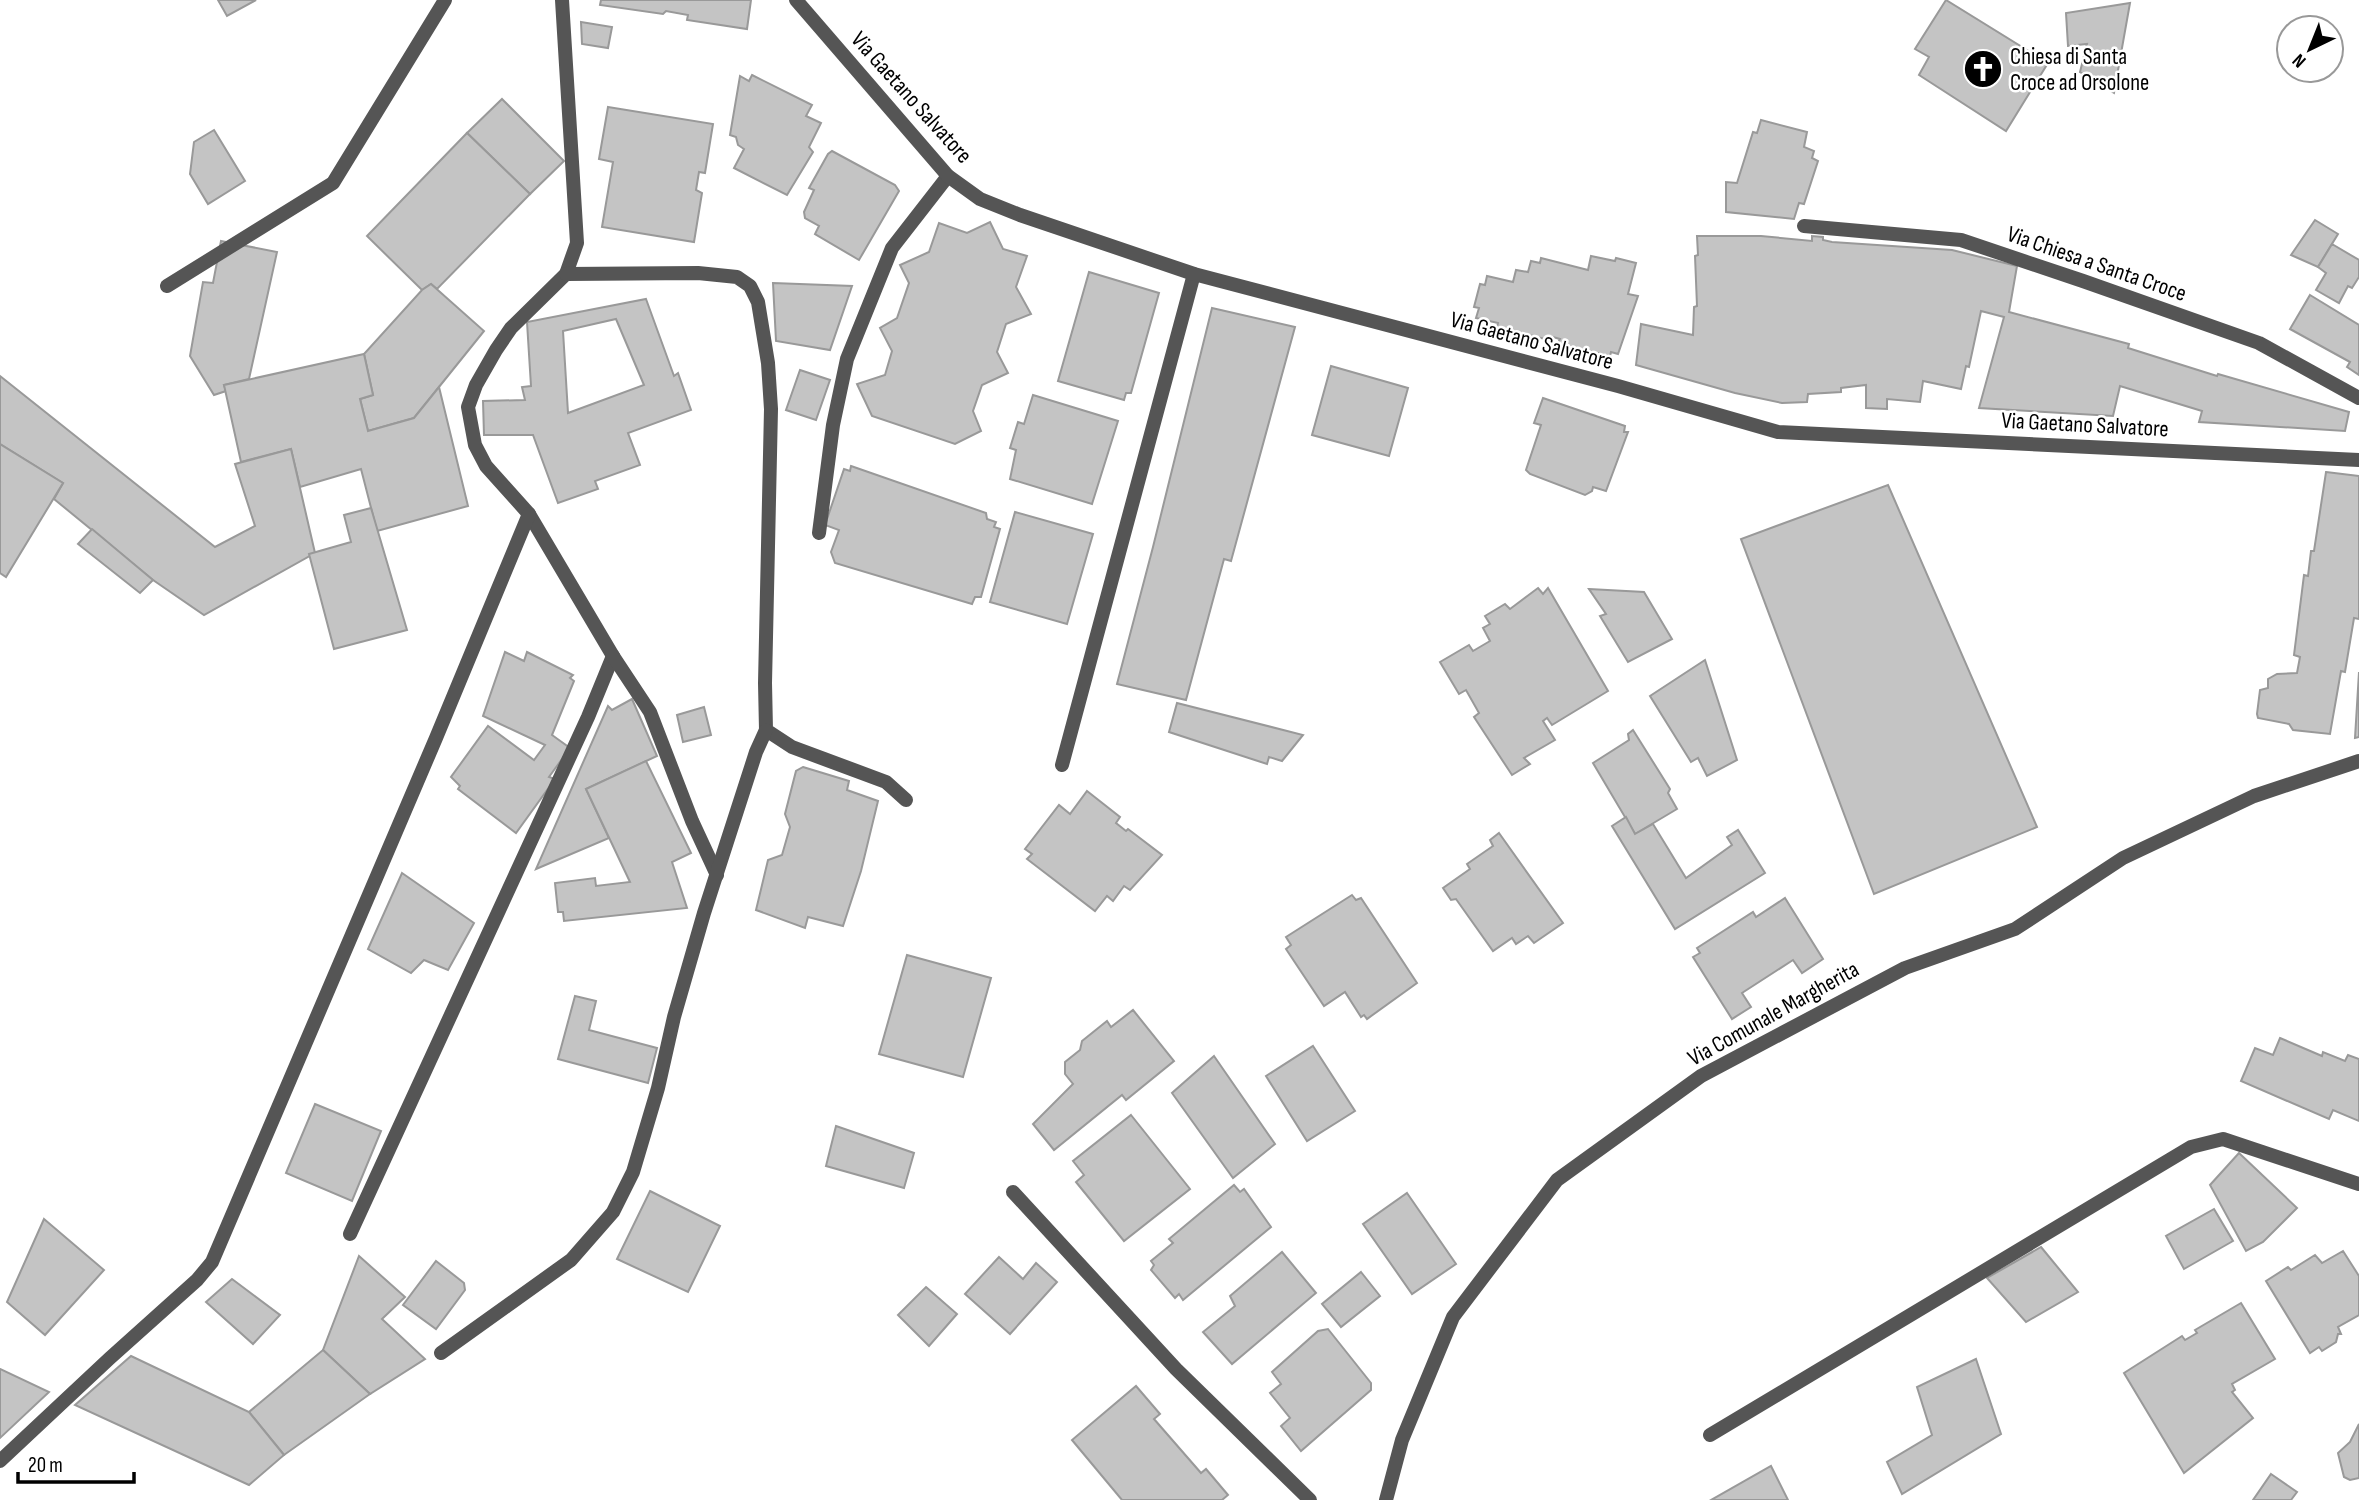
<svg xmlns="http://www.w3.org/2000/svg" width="2359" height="1500" viewBox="0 0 2359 1500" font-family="'Sofia Sans Condensed',sans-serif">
	<rect width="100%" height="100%" fill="#fff"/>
	<g fill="#c4c4c4" stroke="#999" stroke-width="2" fill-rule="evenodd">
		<path d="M218 0H256L227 16Z"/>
		<path d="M601 0H751L747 29 687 20 688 15 666 11 663 14 600 5Z"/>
		<path d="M1946 0 2048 63 2006 131 1919 75 1929 57 1915 49Z"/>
		<path d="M2130 3 2114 93 2080 72 2087 44 2068 46 2066 13Z"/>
		<path d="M581 22 612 27 608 48 582 44Z"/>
		<path d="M752 75 812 105 806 116 821 123 809 147 813 152 787 195 734 168 744 149 738 145 736 137 730 135 740 76 749 81Z"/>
		<path d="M502 99 564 161 530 194 467 133Z"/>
		<path d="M608 107 713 124 705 173 699 172 696 190 702 193 694 242 602 227 613 162 599 159Z"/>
		<path d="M1761 120 1807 132 1804 147 1814 151 1812 158 1818 161 1804 204 1799 203 1794 219 1726 212V182L1737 183 1753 132 1757 133Z"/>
		<path d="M214 130 245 181 208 204 190 174 194 142Z"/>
		<path d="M467 133 530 194 437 289 431 284 422 290 367 236Z"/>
		<path d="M832 151 895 185 899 191 859 260 815 234 819 226 805 218 804 212 814 190 809 188 828 154Z"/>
		<path d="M2315 220 2338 234 2318 267 2291 255Z"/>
		<path d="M990 222 1003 249 1027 256 1016 287 1031 314 1006 324 997 352 1008 373 982 385 973 411 981 431 955 444 872 416 857 384 885 375 892 351 880 328 897 318 909 283 900 265 929 252 939 223 967 233Z"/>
		<path d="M1697 236H1761L1812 241V236L1823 237V240L1832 242 1952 250 2017 266 2009 312 2129 344 2128 348 2217 376 2218 374 2349 412 2345 431 2199 422 2202 411 2120 386 2113 416 1979 408 2004 317 1981 311 1969 367 1966 366 1961 389 1923 381 1920 402 1887 399V409L1866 408V385L1841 388V392L1808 394 1807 402 1782 403 1735 393 1636 365 1641 324 1693 335 1694 307 1697 306 1695 256 1698 255Z"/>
		<path d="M221 241 277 252 249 379 224 385 226 391 214 395 190 356 203 282 213 283Z"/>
		<path d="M2332 244 2359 260V277L2352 288 2348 286 2339 303 2316 290 2326 273 2318 267Z"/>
		<path d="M1591 256 1615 261 1616 258 1636 263 1628 294 1638 296 1618 354 1611 352 1610 356 1558 343 1560 339 1549 336V340L1497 327 1498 323 1476 318 1479 308 1474 307 1480 284 1485 285 1487 276 1513 282 1516 270 1528 272 1531 261 1540 263 1541 258 1588 270Z"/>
		<path d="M1089 272 1159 293 1131 393H1126L1124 400 1058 381Z"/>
		<path d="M773 283 852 286 830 350 776 341Z"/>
		<path d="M431 284 484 331 414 418 368 431 360 399 373 395 364 354 422 290Z"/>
		<path d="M2310 295 2359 325V375L2347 367 2350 362 2290 329Z"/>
		<path d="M646 299 674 376 678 373 691 410 628 433 640 465 595 481 598 489 558 503 533 435H484L483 401 525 400 522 387 531 386 527 322ZM616 319 644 385 568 413 563 331Z"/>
		<path d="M1212 308 1295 327 1231 561 1224 559 1186 700 1117 684 1153 547Z"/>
		<path d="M364 354 373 395 360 399 368 431 414 418 439 387 468 506 377 531 361 469 300 487 291 449 241 462 224 385Z"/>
		<path d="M1331 366 1408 388 1389 456 1312 435Z"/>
		<path d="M800 370 830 380 816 420 786 410Z"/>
		<path d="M0 376 215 547 255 526 235 464 291 449 315 553 204 615 153 580 54 499 63 483 0 444Z"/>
		<path d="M1033 395 1118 421 1092 504 1010 479 1016 450 1010 448 1018 422 1024 424Z"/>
		<path d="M1543 398 1625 426 1624 432H1628L1606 491 1593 487 1592 491 1585 495 1530 474 1526 470 1541 425 1534 423Z"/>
		<path d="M0 444 63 483 6 577 0 573Z"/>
		<path d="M851 466 986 513 987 519 996 522 994 527 1000 529 981 597H975L972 604 835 563 831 552 839 530 825 525 844 469 850 471Z"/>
		<path d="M2326 472 2359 476V619L2354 618 2345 672 2341 671 2330 734 2293 730 2289 724 2258 718 2257 714 2260 690 2268 688V679L2277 674 2297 673 2300 657 2294 655 2304 575 2308 576 2311 551H2314Z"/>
		<path d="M1888 485 2037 827 1874 894 1741 539Z"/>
		<path d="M371 508 407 630 334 649 309 554 351 542 344 515Z"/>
		<path d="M1015 512 1093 534 1067 624 990 602Z"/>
		<path d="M92 529 153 580 140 593 78 544Z"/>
		<path d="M1538 588 1543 594 1548 588 1608 691 1552 725 1547 718 1543 721 1555 740 1524 758 1530 764 1512 775 1474 717 1479 713 1466 690 1459 694 1440 662 1469 645 1473 651 1490 641 1483 628 1490 624 1485 616 1505 604 1510 609Z"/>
		<path d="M1589 589 1644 592 1672 639 1628 662 1600 616 1606 614Z"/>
		<path d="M505 652 524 661 527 652 573 675 570 678 574 681 552 735 570 748 549 777 555 779 516 833 458 789 460 786 451 777 488 726 534 760 545 745 483 716Z"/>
		<path d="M1705 660 1737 760 1707 776 1698 758 1691 762 1650 696Z"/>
		<path d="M2359 672V737L2355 738Z"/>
		<path d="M632 699 657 756 586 789 609 838 536 869 608 706 612 710Z"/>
		<path d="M1177 703 1303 735 1282 761 1269 757 1267 764 1169 732Z"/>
		<path d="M704 707 711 735 683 742 677 715Z"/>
		<path d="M1633 730 1670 789 1668 793 1677 809 1635 834 1593 763 1629 740 1628 734Z"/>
		<path d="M646 761 691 853 672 862 687 908 564 921 563 912H558L555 883 595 878 596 886 630 882 586 789Z"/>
		<path d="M803 767 849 781 847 790 878 801 861 871 843 926 808 917 805 928 756 910 768 860 782 855 790 827 785 814 796 771Z"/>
		<path d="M1087 791 1120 817 1116 823 1126 831 1128 829 1162 855 1130 890 1124 886 1113 901 1107 896 1095 911 1027 859 1032 854 1025 849 1059 805 1070 814Z"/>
		<path d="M1626 817 1635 834 1653 824 1686 878 1732 845 1727 837 1738 830 1765 873 1675 929 1612 826Z"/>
		<path d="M1499 833 1563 923 1534 943 1528 936 1516 944 1512 938 1493 951 1456 899 1451 900 1443 888 1470 869 1467 864 1493 846 1490 840Z"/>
		<path d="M402 873 474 923 448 970 424 960 411 973 368 949Z"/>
		<path d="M1352 895 1356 900 1361 898 1417 983 1367 1019 1364 1015 1361 1017 1345 992 1324 1006 1286 949 1291 945 1286 937Z"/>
		<path d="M1785 898 1823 959 1802 973 1793 960 1742 993 1751 1007 1732 1019 1693 957 1700 953 1697 948 1753 912 1756 917Z"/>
		<path d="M907 955 991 978 963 1077 879 1054Z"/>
		<path d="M575 996 596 1001 589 1030 657 1048 648 1083 558 1059Z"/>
		<path d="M1133 1010 1174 1061 1126 1100 1122 1095 1054 1150 1033 1124 1073 1084 1065 1074V1062L1080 1050 1082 1041 1107 1021 1111 1027Z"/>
		<path d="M2280 1038 2322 1056 2323 1052 2345 1061 2348 1055 2359 1059V1121L2333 1110 2329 1119 2241 1081 2255 1048 2273 1055Z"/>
		<path d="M1313 1046 1355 1111 1307 1141 1266 1076Z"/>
		<path d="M1214 1056 1275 1144 1233 1178 1172 1093Z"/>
		<path d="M315 1104 381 1131 352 1201 286 1173Z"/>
		<path d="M1131 1115 1190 1189 1124 1241 1076 1182 1084 1175 1073 1161Z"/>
		<path d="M836 1126 914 1153 904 1188 826 1166Z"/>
		<path d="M2239 1153 2297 1208 2263 1242 2246 1251 2210 1185Z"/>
		<path d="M1234 1185 1240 1192 1244 1189 1271 1227 1183 1300 1179 1294 1175 1298 1151 1270 1154 1265 1151 1261 1173 1243 1169 1239Z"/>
		<path d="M650 1191 720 1226 688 1292 617 1259Z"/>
		<path d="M1407 1193 1456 1264 1412 1294 1363 1224Z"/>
		<path d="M2214 1209 2233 1241 2184 1269 2166 1236Z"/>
		<path d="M44 1219 104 1270 45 1335 7 1302Z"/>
		<path d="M2041 1247 2078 1292 2026 1322 1987 1278Z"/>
		<path d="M2343 1251 2359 1276V1315L2338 1327 2341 1334H2338L2336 1342 2322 1351 2319 1347 2310 1353 2266 1281 2288 1267 2291 1270 2315 1255 2322 1263Z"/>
		<path d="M1282 1252 1316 1293 1232 1364 1203 1332 1235 1306 1230 1296Z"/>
		<path d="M359 1256 405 1297 382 1319 425 1359 370 1394 323 1350Z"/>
		<path d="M999 1257 1023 1279 1036 1263 1057 1282 1010 1334 965 1294Z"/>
		<path d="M436 1261 464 1283 465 1290 436 1329 403 1305Z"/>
		<path d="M1361 1272 1380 1296 1341 1327 1322 1304Z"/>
		<path d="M232 1279 280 1315 253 1344 206 1302Z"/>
		<path d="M926 1287 957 1314 929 1346 898 1315Z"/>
		<path d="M2241 1303 2275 1359 2232 1384 2235 1390 2232 1392 2253 1418 2184 1473 2124 1373 2182 1336 2185 1340 2197 1333 2195 1330Z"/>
		<path d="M1328 1329 1371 1383V1390L1301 1451 1281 1426 1290 1418 1270 1393 1281 1384 1272 1372 1318 1331Z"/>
		<path d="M323 1350 370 1394 284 1455 249 1412Z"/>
		<path d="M131 1356 249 1412 284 1455 249 1485 75 1405Z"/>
		<path d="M1976 1359 2001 1434 1902 1494 1887 1462 1932 1435 1917 1387Z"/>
		<path d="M0 1369 49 1392 0 1438Z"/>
		<path d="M1136 1386 1160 1414 1154 1419 1201 1473 1206 1469 1228 1495 1222 1500H1122L1072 1440Z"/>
		<path d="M2359 1424V1478L2350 1480 2344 1477 2338 1453 2350 1442Z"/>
		<path d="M1771 1466 1788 1500H1711Z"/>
		<path d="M2271 1474 2297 1492 2291 1500H2253Z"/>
	</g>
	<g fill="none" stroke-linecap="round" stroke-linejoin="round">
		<g stroke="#555" stroke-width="14">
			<path d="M819 533 833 425 847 359 892 248 948 176"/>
			<path d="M350 1234 588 717 613 656"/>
		</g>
		<g stroke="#555" stroke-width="14">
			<path d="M562 0 577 243 566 274 511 328 496 350 476 385 468 407 475 445 486 466 529 514 613 656 650 712 692 821 717 875"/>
			<path d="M1804 226 1961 240 2083 281 2259 343 2359 398"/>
			<path d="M566 274 698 273 737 277 750 286 758 302 768 363 771 409 765 683 766 730 792 747 886 782 906 800"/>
			<path d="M167 286 333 183 445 0"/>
			<path d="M1062 765 1194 274"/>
			<path d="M1013 1192 1176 1369 1310 1500"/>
			<path d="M441 1353 571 1260 613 1212 633 1172 658 1088 674 1017 704 913 756 752 766 730"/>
			<path d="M1710 1435 2191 1147 2223 1139 2359 1184"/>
			<path d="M0 1461 110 1358 197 1280 212 1262 436 738 529 514"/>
			<path d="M1386 1500 1402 1440 1453 1317 1557 1180 1701 1076 1905 968 2015 929 2123 858 2254 796 2359 761"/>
		</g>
		<path stroke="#555" stroke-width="14" d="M796 0 948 176 980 199 1020 215 1194 274 1618 386 1778 432 2359 460"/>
	</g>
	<defs>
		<g id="church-disc" transform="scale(2.0125)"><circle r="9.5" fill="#000" stroke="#fff"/><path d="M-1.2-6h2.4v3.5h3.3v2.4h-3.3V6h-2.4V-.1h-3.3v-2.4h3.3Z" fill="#fff"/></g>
	</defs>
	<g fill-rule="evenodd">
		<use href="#church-disc" x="1983" y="69"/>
	</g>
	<g text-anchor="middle" stroke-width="5" stroke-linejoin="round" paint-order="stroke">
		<g font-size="23" fill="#000" stroke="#fff" text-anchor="start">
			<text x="2010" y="64">Chiesa di Santa<tspan x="2010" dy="26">Croce ad Orsolone</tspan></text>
		</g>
		<g font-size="23" fill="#000" stroke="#fff">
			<text transform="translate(912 97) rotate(48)" y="8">Via Gaetano Salvatore</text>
			<text transform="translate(2097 263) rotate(19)" y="8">Via Chiesa a Santa Croce</text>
			<text transform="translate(1532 340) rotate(15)" y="8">Via Gaetano Salvatore</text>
			<text transform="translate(2085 424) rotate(3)" y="8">Via Gaetano Salvatore</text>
			<text transform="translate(1773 1013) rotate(-29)" y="8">Via Comunale Margherita</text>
		</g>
	</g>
	<g transform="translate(2310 49) rotate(223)"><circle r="33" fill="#ffffff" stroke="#999999" stroke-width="2"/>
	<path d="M0-5L12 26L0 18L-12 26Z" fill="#000000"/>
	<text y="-10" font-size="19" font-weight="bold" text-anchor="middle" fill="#000000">N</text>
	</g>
	<path d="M18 1472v10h116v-10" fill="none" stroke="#000000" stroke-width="3.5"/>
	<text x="28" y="1472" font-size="21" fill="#000000" stroke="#ffffff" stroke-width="5" paint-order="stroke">20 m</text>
</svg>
